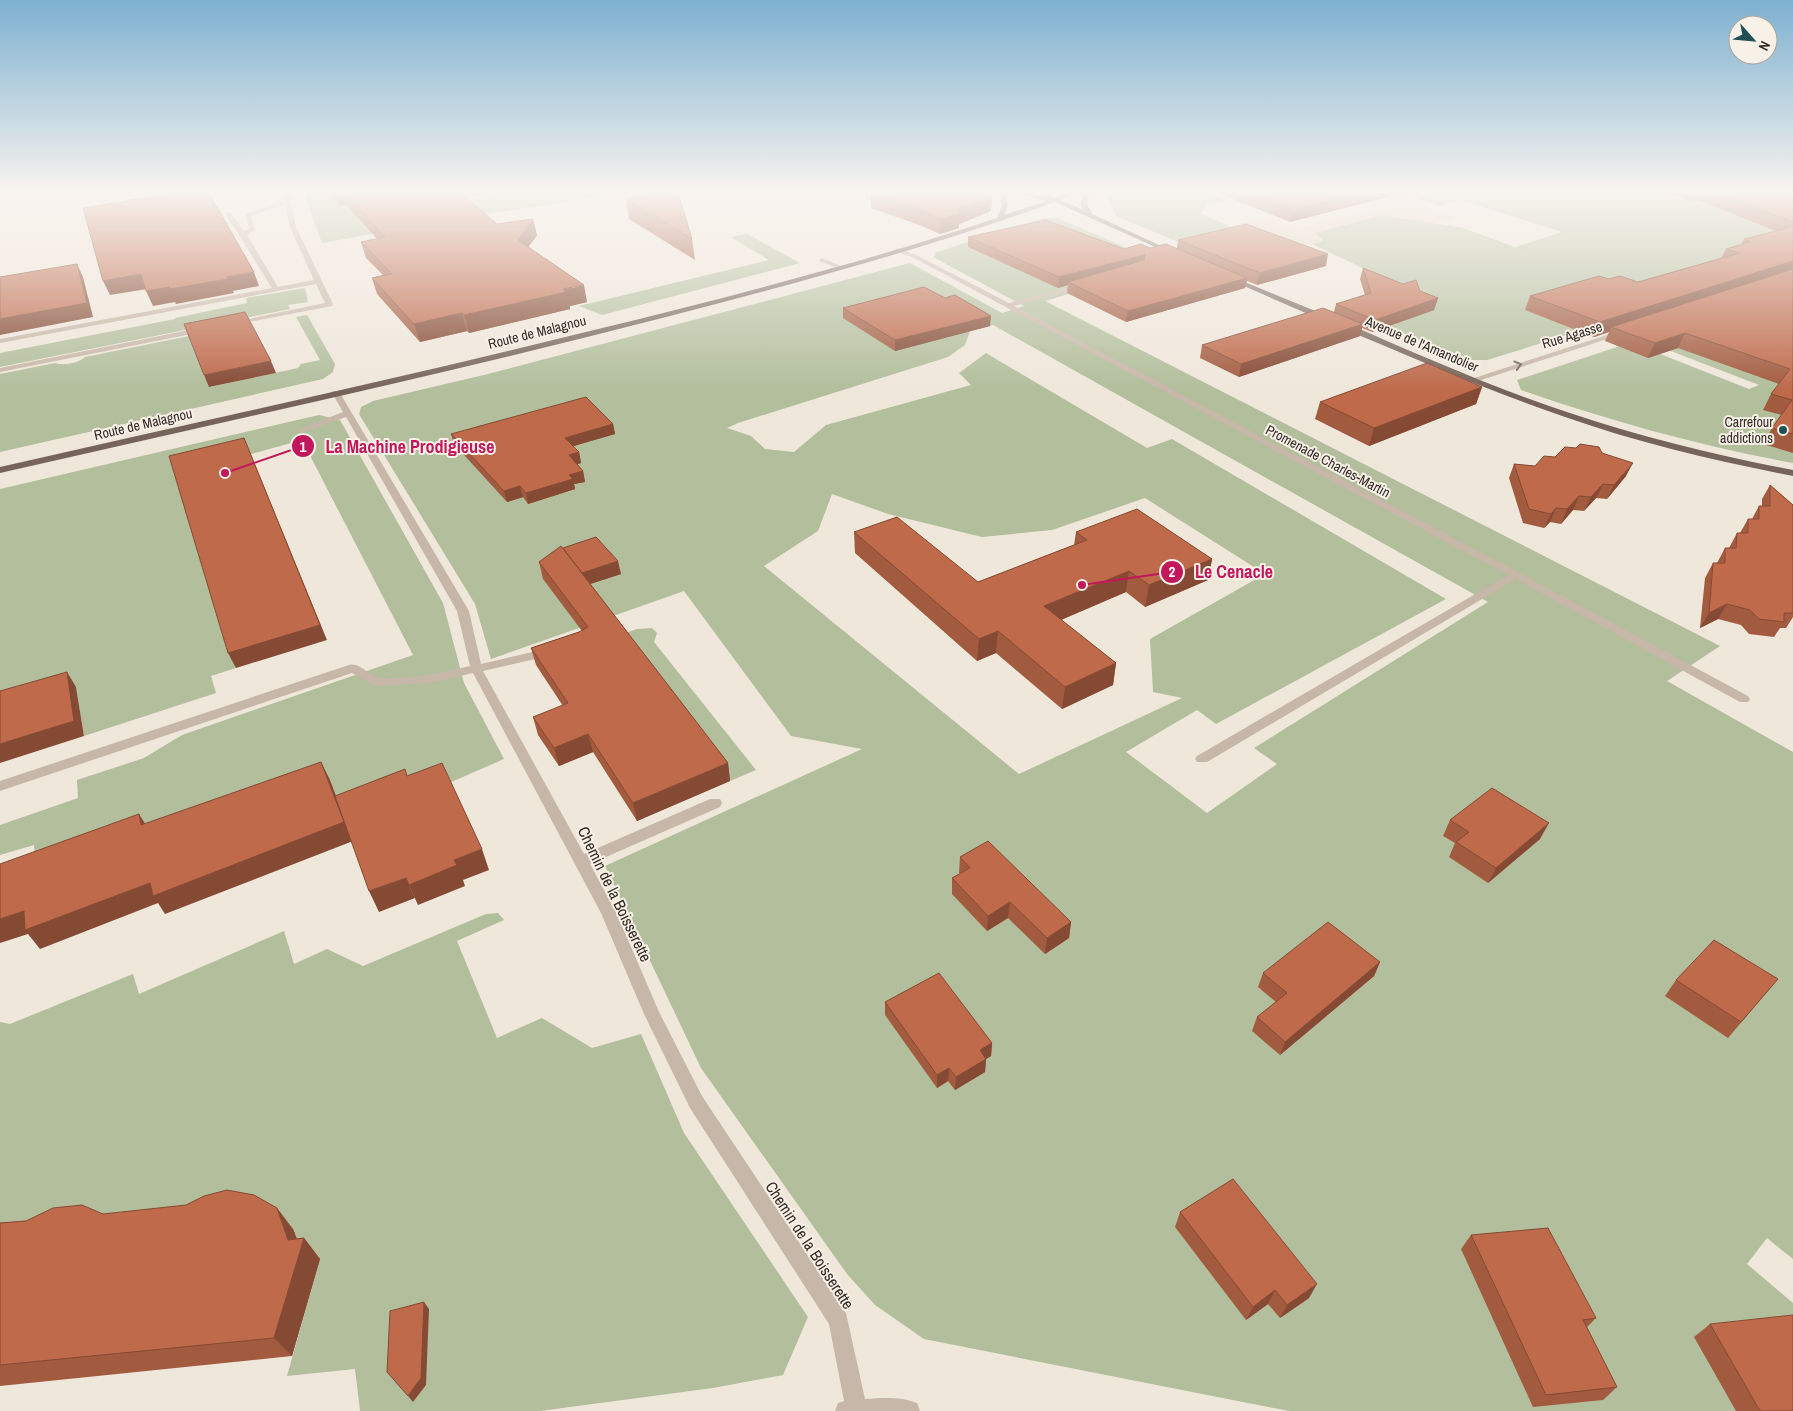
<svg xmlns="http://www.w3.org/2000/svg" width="1793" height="1411" viewBox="0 0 1793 1411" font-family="'Archivo Narrow',sans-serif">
	<rect width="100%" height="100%" fill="#f0e7db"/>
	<g fill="#b2be9c" fill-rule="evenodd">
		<path d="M306 193H496L436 204 451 220 322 243 306 199Z"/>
		<path d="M502 193H610L557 204 485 214 470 199Z"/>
		<path d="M1112 193H1209L1225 200 1206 205 1201 214 1238 230 1183 244 1116 216 1108 197Z"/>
		<path d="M1439 193H1793V265L1487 360H1471L1352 313 1413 292 1312 244 1323 240 1314 233 1381 215 1463 228 1515 247 1562 232 1460 200 1440 206 1418 199Z"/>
		<path d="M1043 218H1057L1167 265 1045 301 1720 646 1667 681 1793 752V1259L1767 1238 1747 1264 1793 1303V1411H1289L924 1339 875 1305 847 1274 701 1068 605 866 862 749 791 736 684 591 491 659 475 604 359 414 361 407 373 401 488 374 910 263 1002 313 1024 306 933 257 936 254 934 253ZM993 325 1488 602 1254 748 1277 764 1207 813 1126 752 1197 710 1216 724 1446 599 1172 439 1147 448 986 353 959 373 971 385 826 425 794 452 765 449 751 436 727 428 738 423 948 357 965 345 970 331ZM832 494 888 514 982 537 1052 530 1145 498 1265 574 1150 639 1153 692 1182 698 1019 774 764 566 818 531Z"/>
		<path d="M747 234 800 263 602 315 579 306 769 260 731 237Z"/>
		<path d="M305 288 308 302 288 305 290 309 0 367V353L175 319V318L247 303 246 298Z"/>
		<path d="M1793 289V463C1700 446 1610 421 1521 390L1517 380 1623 345 1640 346 1749 389 1759 385 1650 343Z"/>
		<path d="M307 315 335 364 333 372 323 379 0 452V374L55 363C63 366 79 363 85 357L189 336 210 387 298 368 301 364 320 360 296 317Z"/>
		<path d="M319 415 340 420 443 603 464 683 504 759 449 783 346 823 329 780 36 875 34 845 0 855V825L78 798 77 780 144 758 182 735 413 655 302 440 251 454 249 451 222 620 236 668 211 676 216 693 84 736 76 687 0 710V489Z"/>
		<path d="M652 628 657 633 654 642 756 770 730 781 619 635 637 629Z"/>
		<path d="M498 913 504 920 457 941 497 1038 542 1018 592 1048 641 1034 684 1133 808 1317 783 1375 713 1388 540 1411H360L355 1369 287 1376 320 1259 0 1246V1022L10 1024 133 974 139 994 284 931 294 964 327 949 363 966 486 914Z"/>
	</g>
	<path fill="#e7d8c3" d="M1395 195 1455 217 1435 223 1381 215 1315 233 1323 241 1300 246 1241 224 1264 218 1295 229 1371 209 1372 204 1366 202Z"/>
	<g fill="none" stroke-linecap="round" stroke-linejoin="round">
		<g fill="#c7b7a8" fill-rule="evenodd">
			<path d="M283 193H289L296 227 333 304 332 306 233 325 229 323 325 303 316 284 0 343V339L272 288 225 213 230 212 244 231 249 229 246 214 285 201ZM285 205 290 227 314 280 278 287 247 235 255 230 251 216Z"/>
			<path d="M898 248 918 256 1009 303 1087 282V286L1014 306 1520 573 1748 696 1750 699 1748 702H1740L1516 579 1207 762H1197L1195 759 1197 756 1508 575 914 258 896 251 895 250Z"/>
			<path d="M822 258 841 266 842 267 839 269 820 261 819 260Z"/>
			<path d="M204 327H207V331L0 372V368Z"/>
			<path d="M1619 331 1626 333 1475 382 1468 380Z"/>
			<path d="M333 391 340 393 469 611 481 664 549 648 555 652 553 655 483 671 584 854 710 799H720L722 803 720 807 590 864 616 912 659 1012 702 1096 846 1313 865 1399C883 1398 899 1396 917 1403L920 1411H835L838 1403 844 1401 829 1324 690 1108 644 1014 601 913 473 673 431 683 376 686 352 673 0 791V781L349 665C361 662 369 677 380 678 410 680 441 673 470 666L457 611 346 417 307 431H301L300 429 343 412 332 393Z"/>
		</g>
		<g fill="#76645a" fill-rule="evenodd">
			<path d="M999 193H1005L1008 205 1004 215 1046 201 1019 193H1030L1044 197 1037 193H1046L1055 198 1068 193H1077L1060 200 1084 210 1081 205 1084 193H1090L1087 205 1092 214 1176 253 1171 254 1055 202C928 248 797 283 666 317 446 374 222 422 0 473V467C198 422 397 379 594 330 729 297 865 262 997 218L1002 205Z"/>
			<path d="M1230 276 1330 317 1331 319 1324 321 1228 279 1226 278Z"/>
			<path d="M1342 324H1348C1422 356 1496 389 1573 414 1645 438 1719 456 1793 470V476C1716 461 1639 443 1565 417 1489 391 1416 359 1342 328Z"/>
		</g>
	</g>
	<g fill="#a35b40">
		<path d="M329 193H461L497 224 537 235 528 247 587 302 570 306V309L469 333 467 331 420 342 377 294 372 278 383 275 366 258 361 242 377 239 346 204 340 205Z"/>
		<path d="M870 193 991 211 959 224V228L940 234 922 226 871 208Z"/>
		<path d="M1218 193H1403L1290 222Z"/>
		<path d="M1670 193H1793V453L1763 444 1772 428 1782 415 1763 410 1771 394 1779 384 1678 348 1648 358 1605 341 1609 332 1594 337 1525 310 1530 296 1609 279 1638 282 1721 258 1726 249 1741 244 1744 239 1776 231 1698 200 1690 201Z"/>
		<path d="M626 199 692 239 695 260 629 219Z"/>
		<path d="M968 237 1124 249 1177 248 1178 240 1326 266 1257 285 1247 281 1245 288 1126 322 1067 293 1068 285 1058 288 968 247Z"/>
		<path d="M1363 268 1438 298 1434 310 1372 332 1362 328 1360 336 1239 377 1200 358 1202 345 1334 312 1336 304 1365 295 1360 279Z"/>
		<path d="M843 308 990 326 895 351 843 318Z"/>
		<path d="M1482 387 1476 404 1369 446 1315 419 1320 402Z"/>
		<path d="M613 424 615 434 573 446 579 452 581 463 577 464 583 471 585 482 574 484 575 489 528 504 523 497 507 502 454 444 451 434Z"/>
		<path d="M1602 453 1626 476 1607 499 1596 498 1584 511 1573 510 1561 524 1550 522 1544 528 1523 523 1509 478 1514 464 1535 466 1555 457Z"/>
		<path d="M1770 485 1793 505V617L1786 628H1780L1774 637 1749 634 1741 625 1718 619 1700 628 1705 578 1713 563H1717L1725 548H1729L1737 533H1740L1748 519H1752L1759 506H1762V499Z"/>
		<path d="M854 532 978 582 1074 545 1076 532 1212 559 1208 580 1145 607 1126 592 1061 620 1116 663 1113 685 1062 709 996 653 977 661 855 553Z"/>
		<path d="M539 562 621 574 590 584 728 763 730 781 637 821 593 752 559 766 538 735 533 717 563 706 536 665 531 648 582 631 543 579Z"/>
		<path d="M1450 820 1540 839 1488 883 1449 857 1455 843 1443 836Z"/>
		<path d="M960 857 1071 922 1069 938 1045 954 1008 918 987 931 952 894V878L960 874 959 873Z"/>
		<path d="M1380 962 1374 976 1280 1055 1252 1031 1257 1017 1276 1002 1258 987 1263 973Z"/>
		<path d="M1778 979 1728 1038 1665 996 1676 980Z"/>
		<path d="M885 1002 992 1043 991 1056 986 1059 985 1072 955 1090 948 1081 937 1088 885 1015Z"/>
		<path d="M1180 1212 1309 1298 1280 1318 1268 1304 1246 1320 1175 1227Z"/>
		<path d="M103 1214 293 1229 297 1239 304 1238 320 1259 292 1356 0 1386V1223Z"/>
		<path d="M1471 1235 1596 1318 1587 1327 1617 1387 1603 1400 1533 1407 1461 1249Z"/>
		<path d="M1710 1324 1793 1411H1736L1694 1337Z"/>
	</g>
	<g fill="#854a34">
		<path d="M337 193H343L346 204 340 205Z"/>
		<path d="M1359 193H1403L1290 222 1293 210Z"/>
		<path d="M1693 193H1701L1698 200 1690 201Z"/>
		<path d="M992 196 991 211 959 224V228L940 234V219L958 209Z"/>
		<path d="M533 219 537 235 522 256 518 240Z"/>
		<path d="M1328 254 1326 266 1257 285 1260 273Z"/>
		<path d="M1145 255 1143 266 1068 282V285L1058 288 1059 277Z"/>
		<path d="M1793 261V273L1611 327 1609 332 1594 337 1600 322Z"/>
		<path d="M77 264 83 277 93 317 0 335V319Z"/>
		<path d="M254 272 259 286 233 291 234 293 176 304 175 302 153 306 146 291Z"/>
		<path d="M141 274 147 289 110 295 103 281Z"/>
		<path d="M1247 278 1245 288 1126 322 1128 311Z"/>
		<path d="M584 285 587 302 570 306V309L469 333 464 315Z"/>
		<path d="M1438 298 1434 310 1372 332 1375 320Z"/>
		<path d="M462 313 467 331 420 342 414 324Z"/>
		<path d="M991 316 990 326 895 351V340Z"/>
		<path d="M1363 324 1360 336 1239 377 1241 364Z"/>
		<path d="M1685 333 1678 348 1648 358 1655 343Z"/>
		<path d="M271 361 276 373 209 387 204 375Z"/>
		<path d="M1482 387 1476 404 1369 446 1374 428Z"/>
		<path d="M613 424 615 434 567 448 565 438Z"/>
		<path d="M244 438 327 640 236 668 228 653Z"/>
		<path d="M579 452 581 463 571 466 569 455Z"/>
		<path d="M1633 463 1626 476 1607 499 1614 485Z"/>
		<path d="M583 471 585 482 574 484 575 489 528 504 526 493 569 475Z"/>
		<path d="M1603 484 1596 498 1584 511 1591 497Z"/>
		<path d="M520 486 523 497 507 502 504 491Z"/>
		<path d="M1579 496 1573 510 1561 524 1567 509Z"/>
		<path d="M1556 508 1550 522 1544 528 1551 514Z"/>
		<path d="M1212 559 1208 580 1145 607 1149 585Z"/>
		<path d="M618 561 621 574 584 586 581 573Z"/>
		<path d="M1129 571 1126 592 1042 628 1044 606Z"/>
		<path d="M1727 604 1718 619 1700 628 1709 613Z"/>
		<path d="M998 631 996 653 977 661 979 639Z"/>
		<path d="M1116 663 1113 685 1062 709 1065 687Z"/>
		<path d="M67 672 76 687 84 736 0 763V744Z"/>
		<path d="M588 734 593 752 559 766 554 748Z"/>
		<path d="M321 762 330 780 353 841 165 914 158 903 40 949 28 934 0 943V919L24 911Z"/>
		<path d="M728 763 730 781 637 821 633 803Z"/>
		<path d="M139 814 151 833 141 825Z"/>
		<path d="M1549 823 1540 839 1488 883 1496 868Z"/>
		<path d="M482 849 489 870 463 880 465 886 418 905 409 885 454 860Z"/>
		<path d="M406 878 415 898 379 912 369 891Z"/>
		<path d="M1010 902 1008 918 987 931 988 916Z"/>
		<path d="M1071 922 1069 938 1045 954 1047 938Z"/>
		<path d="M1380 962 1374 976 1280 1055 1285 1042Z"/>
		<path d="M992 1043 991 1056 986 1059 985 1072 955 1090 956 1077 980 1050Z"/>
		<path d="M949 1068 948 1081 937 1088V1075Z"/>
		<path d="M277 1208 293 1229 301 1250 304 1238 320 1259 292 1356 274 1338 288 1240Z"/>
		<path d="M1317 1284 1309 1298 1280 1318 1287 1305Z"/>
		<path d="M1275 1290 1268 1304 1246 1320 1253 1307Z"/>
		<path d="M424 1302 429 1309 426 1385 413 1402 408 1396Z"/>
	</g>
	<g fill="#be6a4b" stroke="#854a34">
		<path d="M173 193H209L254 272 227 277 228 279 170 289 169 287 146 291 141 274 103 281 83 208Z"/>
		<path d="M345 193H461L497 224 533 219 518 240 584 285 563 289 567 292 464 315 462 313 414 324 372 278 392 274 361 242 385 237Z"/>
		<path d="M654 193H678L692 239 626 199Z"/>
		<path d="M871 193H985L992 196 958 209 960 213 940 219 922 210Z"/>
		<path d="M1250 193H1359L1293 210Z"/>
		<path d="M1717 193H1793V222Z"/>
		<path d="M1046 220 1124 249 1141 244 1150 248 1166 244 1247 278 1128 311 1068 282 1144 260 1145 255 1059 277 968 237Z"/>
		<path d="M1246 224 1328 254 1260 273 1178 240Z"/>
		<path d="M1793 225V261L1600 322 1530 296 1599 276 1609 279 1620 276 1638 282 1740 253 1726 249 1750 242 1744 239 1788 228 1784 227Z"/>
		<path d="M77 264 87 303 0 319V277Z"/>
		<path d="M1363 268 1403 284 1416 280 1420 291 1438 298 1375 320 1336 304 1371 293Z"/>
		<path d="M1793 269V434L1772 428 1792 400 1771 394 1790 369 1685 333 1655 343 1611 327Z"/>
		<path d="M924 287 945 298 955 295 991 316 895 340 843 308Z"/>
		<path d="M1323 308 1363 324 1241 364 1202 345Z"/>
		<path d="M245 312 271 361 204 375 184 324Z"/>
		<path d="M1427 363 1482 387 1374 428 1320 402Z"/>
		<path d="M586 397 613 424 565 438 579 452 569 455 583 471 569 475 573 479 526 493 520 486 504 491 451 434Z"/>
		<path d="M244 438 320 625 228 653 169 456Z"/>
		<path d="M1580 444 1599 447 1602 453 1633 463 1614 485 1603 484 1591 497 1579 496 1567 509 1556 508 1551 514 1529 509 1514 464 1535 466 1544 456 1555 457 1565 447 1576 448Z"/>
		<path d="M1770 485 1793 505V613H1784V622L1759 619 1750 610 1727 604 1709 613 1713 563H1725V548H1736L1737 533H1748V519H1759V506H1770Z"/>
		<path d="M1137 509 1212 559 1149 585 1129 571 1044 606 1116 663 1065 687 998 631 979 639 854 532 897 517 978 582 1087 540 1076 532Z"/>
		<path d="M596 537 618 561 582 573 563 548Z"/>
		<path d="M561 546 728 763 633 803 588 734 554 748 533 717 568 703 531 648 579 632 588 627 539 562Z"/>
		<path d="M67 672 74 721 0 744V691Z"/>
		<path d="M321 762 344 822 153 896 150 883 25 930 24 911 0 919V864L139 814 141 825Z"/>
		<path d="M442 763 482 849 454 860 457 865 409 885 406 878 369 891 335 796 405 769 407 776Z"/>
		<path d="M1492 788 1549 823 1496 868 1456 842 1469 832 1450 820Z"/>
		<path d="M988 841 1071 922 1047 938 1010 902 988 916 952 878 970 868 960 857Z"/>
		<path d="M1328 922 1380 962 1285 1042 1257 1017 1287 993 1263 973Z"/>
		<path d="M1714 940 1778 979 1741 1022 1676 980Z"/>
		<path d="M939 973 992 1043 980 1050 986 1059 956 1077 949 1068 937 1075 885 1002Z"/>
		<path d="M1233 1179 1317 1284 1287 1305 1275 1290 1253 1307 1180 1212Z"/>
		<path d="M227 1190 254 1195 277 1208 288 1240 304 1238 274 1338 0 1365V1223L26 1221 53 1208 82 1205 103 1214 186 1205 204 1196Z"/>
		<path d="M1548 1228 1596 1318 1583 1320 1617 1387 1546 1395 1471 1235Z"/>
		<path d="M424 1302 421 1378 408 1396 387 1372 390 1311Z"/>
		<path d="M1793 1315V1411H1760L1710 1324Z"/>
	</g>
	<defs><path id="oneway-chevron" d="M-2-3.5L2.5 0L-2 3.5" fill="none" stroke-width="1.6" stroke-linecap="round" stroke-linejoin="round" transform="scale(1.25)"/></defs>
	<use stroke="#776b62" href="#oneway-chevron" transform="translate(1518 365) rotate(-17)"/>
	<linearGradient id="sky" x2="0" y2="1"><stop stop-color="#7db0d0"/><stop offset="0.49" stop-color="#f8f4ef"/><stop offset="1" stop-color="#f8f4ef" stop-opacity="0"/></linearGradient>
	<rect width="1793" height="391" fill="url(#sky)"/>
	<circle fill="#204f54" stroke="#f8f1e7" stroke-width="2" cx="1783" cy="430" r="5"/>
	<g text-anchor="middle" stroke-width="4" stroke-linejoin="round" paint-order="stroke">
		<g font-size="14" fill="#352c28" stroke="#f8f1e7">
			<text transform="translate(537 332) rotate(-14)" y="5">Route de Malagnou</text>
			<text transform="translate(1572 335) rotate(-17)" y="5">Rue Agasse</text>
			<text transform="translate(1422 344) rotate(23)" y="5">Avenue de l'Amandolier</text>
			<text transform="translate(143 424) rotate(-13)" y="5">Route de Malagnou</text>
			<text transform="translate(1328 461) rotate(28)" y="5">Promenade Charles-Martin</text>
		</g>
		<g font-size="14" fill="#352c28" stroke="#f8f1e7" text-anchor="end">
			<text x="1773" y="427">Carrefour<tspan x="1773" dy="16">addictions</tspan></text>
		</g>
		<g font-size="16" fill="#352c28" stroke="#f8f1e7">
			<text transform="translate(615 894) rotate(64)" y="6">Chemin de la Boisserette</text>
			<text transform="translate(810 1245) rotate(57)" y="6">Chemin de la Boisserette</text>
		</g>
	</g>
	<path fill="none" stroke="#c2185b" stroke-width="2" d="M225 473L303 446M1082 585L1172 572"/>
	<g fill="#c2185b" stroke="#f8f1e7" stroke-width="2">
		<circle cx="225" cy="473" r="5"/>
		<circle cx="1082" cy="585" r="5"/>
		<circle cx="303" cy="446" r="12"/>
		<circle cx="1172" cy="572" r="12"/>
	</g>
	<g font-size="15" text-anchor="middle" font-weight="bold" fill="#fff">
		<text x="303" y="452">1</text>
		<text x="1172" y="577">2</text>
	</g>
	<g font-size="18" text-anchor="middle" font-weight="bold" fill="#c2185b" stroke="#f8f1e7" stroke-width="4" stroke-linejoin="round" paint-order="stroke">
		<text x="410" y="453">La Machine Prodigieuse</text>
		<text x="1234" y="578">Le Cenacle</text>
	</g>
	<g transform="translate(1753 40) rotate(117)"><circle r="24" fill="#f8f1e7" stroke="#aaa29b"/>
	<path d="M0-4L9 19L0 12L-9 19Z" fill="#204f54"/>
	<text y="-8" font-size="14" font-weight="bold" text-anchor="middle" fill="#352c28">N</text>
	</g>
</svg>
